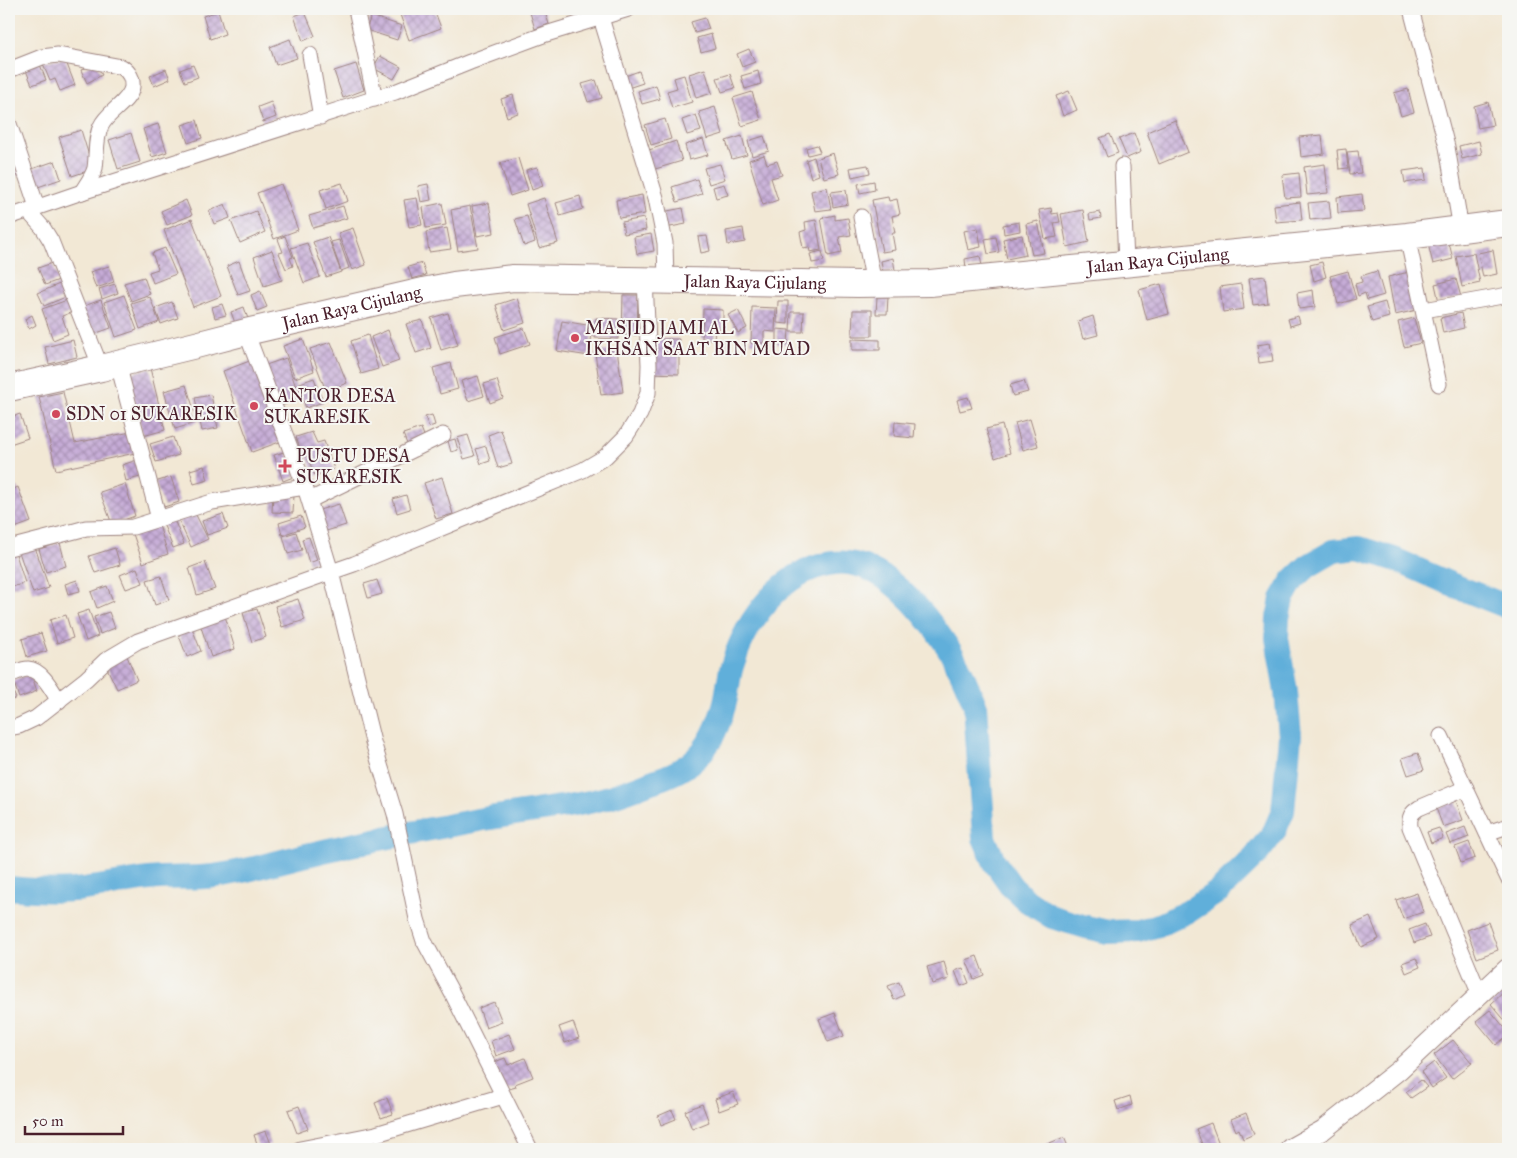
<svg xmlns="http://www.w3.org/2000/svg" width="1517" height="1158" viewBox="0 0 1517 1158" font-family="'IM FELL Great Primer',serif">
	<defs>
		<pattern id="building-cross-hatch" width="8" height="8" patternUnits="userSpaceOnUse" patternTransform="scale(1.25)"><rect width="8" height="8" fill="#c6acd7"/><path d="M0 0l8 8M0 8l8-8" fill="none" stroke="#a38baf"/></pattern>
	</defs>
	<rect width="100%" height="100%" fill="#f6f6f2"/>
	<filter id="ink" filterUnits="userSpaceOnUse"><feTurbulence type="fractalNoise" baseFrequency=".02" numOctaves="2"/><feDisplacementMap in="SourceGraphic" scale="10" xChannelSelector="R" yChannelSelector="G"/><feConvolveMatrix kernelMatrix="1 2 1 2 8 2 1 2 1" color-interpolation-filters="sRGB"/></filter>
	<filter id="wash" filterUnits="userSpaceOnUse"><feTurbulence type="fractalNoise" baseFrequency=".0096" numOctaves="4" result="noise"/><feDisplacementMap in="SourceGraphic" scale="20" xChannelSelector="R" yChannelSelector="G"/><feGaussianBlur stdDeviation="1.12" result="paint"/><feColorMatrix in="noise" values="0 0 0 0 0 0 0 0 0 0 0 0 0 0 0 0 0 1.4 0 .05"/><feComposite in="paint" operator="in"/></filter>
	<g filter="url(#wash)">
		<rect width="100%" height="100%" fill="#f2e8d5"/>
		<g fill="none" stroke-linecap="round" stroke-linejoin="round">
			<path stroke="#60afda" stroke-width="24" d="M9 888C30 890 52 892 73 890 99 888 124 882 149 879 171 876 192 879 214 876 247 872 279 861 311 854 365 841 419 831 473 821 510 814 547 810 584 803 607 799 629 791 651 782 662 778 673 775 683 768 706 755 717 731 724 706 728 693 728 679 732 666 747 618 782 570 834 563 880 557 925 612 947 646 959 664 967 685 975 705L984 838 995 863 1012 887 1027 901 1052 917 1086 927 1108 932 1138 931 1162 924 1189 911 1219 891 1257 854 1274 832 1283 811 1290 736 1286 692 1277 638 1278 618 1282 599 1293 580 1308 566 1334 551 1359 548 1394 559 1453 585 1508 607"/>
		</g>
		<g id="blocks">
			<g fill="url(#building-cross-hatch)">
				<path d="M398 9H434L441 28 409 40Z"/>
				<path d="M529 9H544L549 24 535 29Z"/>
				<path d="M218 11 225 34 210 39 203 16Z"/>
				<path d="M305 12 315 36 303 41 294 16Z"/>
				<path d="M371 16 402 26 397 40 366 30Z"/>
				<path d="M705 18 709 29 695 33 691 22Z"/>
				<path d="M711 34 715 48 701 52 697 38Z"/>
				<path d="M290 39 297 58 276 65 270 47Z"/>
				<path d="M749 49 755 62 742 67 737 54Z"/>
				<path d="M380 56 401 67 394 79 373 68Z"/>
				<path d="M65 59 75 85 60 91 55 79 50 81 42 62Z"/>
				<path d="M39 62 46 80 32 85 25 68Z"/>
				<path d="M96 63 102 75 87 83 81 70Z"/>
				<path d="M356 64 364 90 343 98 334 71Z"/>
				<path d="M193 65 198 77 185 82 180 70Z"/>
				<path d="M166 69 170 79 154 86 150 76Z"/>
				<path d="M705 69 712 93 696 98 689 74Z"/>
				<path d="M639 71 643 83 628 88 625 76Z"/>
				<path d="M758 71 761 84 745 89 741 76Z"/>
				<path d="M730 74 735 88 722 92 717 78Z"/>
				<path d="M684 75 692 102 672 108 667 91 677 88 674 78Z"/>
				<path d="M596 80 602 98 588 102 582 84Z"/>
				<path d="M656 85 660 99 642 104 638 91Z"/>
				<path d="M1408 89 1414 112 1401 116 1394 93Z"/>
				<path d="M1069 91 1077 110 1063 116 1056 96Z"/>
				<path d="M752 92 761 120 742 126 733 98Z"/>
				<path d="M513 95 518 113 507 117 501 99Z"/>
				<path d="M271 102 276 117 263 122 258 107Z"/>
				<path d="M1488 102 1493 125 1478 128 1474 106Z"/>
				<path d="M715 107 723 134 707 139 699 112Z"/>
				<path d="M696 115 701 131 687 135 682 120Z"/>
				<path d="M665 119 671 139 651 145 645 125Z"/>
				<path d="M197 120 202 138 188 143 182 125Z"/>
				<path d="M1175 120 1188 152 1159 164 1147 132Z"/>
				<path d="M158 124 167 152 152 157 143 129Z"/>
				<path d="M81 130 93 169 72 176 59 137Z"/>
				<path d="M131 133 140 162 118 169 109 140Z"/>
				<path d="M1134 133 1141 152 1127 158 1119 139Z"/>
				<path d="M1110 134 1118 153 1107 157 1100 138Z"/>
				<path d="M1322 135 1324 154 1301 157 1299 137Z"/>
				<path d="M742 136 747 155 732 159 726 141Z"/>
				<path d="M764 136 769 151 752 156 748 141Z"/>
				<path d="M703 139 708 155 689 160 685 145Z"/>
				<path d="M676 141 682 161 652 170 646 151Z"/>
				<path d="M1479 141 1482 154 1462 159 1459 146Z"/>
				<path d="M817 145 820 152 808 155 806 148Z"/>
				<path d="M1346 149 1348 168 1339 169 1337 150Z"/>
				<path d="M9 150 19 175 9 179Z"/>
				<path d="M1358 151 1361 173 1350 174 1347 152Z"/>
				<path d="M833 153 839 174 824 178 818 158Z"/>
				<path d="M764 155 767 164 777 161 782 175 771 178 778 200 763 205 749 160Z"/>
				<path d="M814 157 819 175 811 178 806 160Z"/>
				<path d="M518 158 528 190 510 196 500 163Z"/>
				<path d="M55 161 61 179 35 188 29 170Z"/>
				<path d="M720 164 725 179 709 184 704 168Z"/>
				<path d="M1325 164 1328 193 1307 195 1304 167Z"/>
				<path d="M868 165 870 173 852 177 850 168Z"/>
				<path d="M537 167 543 186 532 190 526 170Z"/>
				<path d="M1425 168 1426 180 1405 183 1403 171Z"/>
				<path d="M1299 173 1301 197 1285 198 1282 175Z"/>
				<path d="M697 179 702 194 677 202 672 187Z"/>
				<path d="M874 181 875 190 860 193 858 184Z"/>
				<path d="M342 183 348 201 326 209 320 190Z"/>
				<path d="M281 184 298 230 274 239 257 193Z"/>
				<path d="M428 184 431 200 421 202 418 186Z"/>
				<path d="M724 184 728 195 716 198 713 187Z"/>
				<path d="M827 187 831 209 815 211 811 191Z"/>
				<path d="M846 190 848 204 833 207 831 192Z"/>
				<path d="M1362 194 1364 211 1338 213 1337 197Z"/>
				<path d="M642 195 645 214 619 218 616 200Z"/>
				<path d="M580 196 583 209 560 216 556 203Z"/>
				<path d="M888 197 889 201 897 199 900 214 892 216 895 233H892L895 250 882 252 872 200Z"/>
				<path d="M417 198 422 225 409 227 404 200Z"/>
				<path d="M544 198 558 243 539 248 526 204Z"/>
				<path d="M186 200 192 215 167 225 161 211Z"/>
				<path d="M1329 201 1331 218 1310 220 1308 203Z"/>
				<path d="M1300 202 1302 220 1276 222 1274 205Z"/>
				<path d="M442 203 446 225 426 228 423 207Z"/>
				<path d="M489 203 494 233 477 236 472 206Z"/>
				<path d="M225 204 230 218 214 224 209 211Z"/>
				<path d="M343 206 347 218 313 228 309 216Z"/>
				<path d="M470 206 478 248 458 251 451 210Z"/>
				<path d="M683 208 686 224 665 228 662 212Z"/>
				<path d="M1051 208 1052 214 1058 213 1060 222 1054 223 1057 237 1045 239 1039 210Z"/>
				<path d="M1083 210 1089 242 1067 247 1061 214Z"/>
				<path d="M256 211 265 232 240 243 231 221Z"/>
				<path d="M1100 212 1101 218 1090 220 1089 214Z"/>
				<path d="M835 215V220L848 218 851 235 839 237 842 253 828 256 821 218Z"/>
				<path d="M527 216 535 242 524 246 515 219Z"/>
				<path d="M644 218 646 230 624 234 622 222Z"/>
				<path d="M192 219 221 296 193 307 164 230Z"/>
				<path d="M816 220 821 250 810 252 809 247 803 248 800 232 806 230 805 222Z"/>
				<path d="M1038 221 1044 253 1032 255 1026 224Z"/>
				<path d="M1019 222 1020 231 1004 234 1003 225Z"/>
				<path d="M353 228 366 265 352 270 338 233Z"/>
				<path d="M447 228 451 249 429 252 426 232Z"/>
				<path d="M743 228 745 242 728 245 726 231Z"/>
				<path d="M978 228 981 247 968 250 964 231Z"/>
				<path d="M651 234 654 251 637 254 634 237Z"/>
				<path d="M1022 235 1026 255 1007 259 1003 239Z"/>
				<path d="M285 236 293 257 290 258 293 266 286 269 279 253 283 252 278 239Z"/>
				<path d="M707 236 710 251 701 253 698 237Z"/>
				<path d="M328 237 341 272 326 277 313 242Z"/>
				<path d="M996 237 999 252 988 254 985 239Z"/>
				<path d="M1448 239 1453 259 1433 264 1428 244Z"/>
				<path d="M339 240 349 268 341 271 331 242Z"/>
				<path d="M307 243 320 277 304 283 291 248Z"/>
				<path d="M165 248 176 274 153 283 149 272 158 269 152 253Z"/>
				<path d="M272 250 282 280 264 286 254 257Z"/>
				<path d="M1493 250 1497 274 1483 277 1478 253Z"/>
				<path d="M822 251 824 261 812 263 810 254Z"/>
				<path d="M1474 253 1480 283 1462 287 1456 256Z"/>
				<path d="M980 256 982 266 966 269 965 259Z"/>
				<path d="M893 258 895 270 883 272 881 261Z"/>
				<path d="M239 261 250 291 238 295 227 266Z"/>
				<path d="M1322 262 1326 277 1314 281 1310 265Z"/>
				<path d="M52 263 59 280 45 285 38 268Z"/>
				<path d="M422 263 426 275 412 279 408 267Z"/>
				<path d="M109 266 114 282 96 288 90 272Z"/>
				<path d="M1348 271 1356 299 1338 304 1330 276Z"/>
				<path d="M1377 271 1384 295 1367 300 1365 293 1358 296 1355 284 1362 282 1361 276Z"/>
				<path d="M1409 272 1417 310 1395 315 1388 277Z"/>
				<path d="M1265 276 1268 303 1253 305 1249 278Z"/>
				<path d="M144 277 150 294 131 301 124 283Z"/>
				<path d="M1456 279 1461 297 1439 302 1435 284Z"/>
				<path d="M62 283 68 296 44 306 38 293Z"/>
				<path d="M115 284 118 293 102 299 99 289Z"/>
				<path d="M1161 284 1169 314 1147 320 1139 290Z"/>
				<path d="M1241 284 1244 309 1223 312 1220 287Z"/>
				<path d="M1313 290 1315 307 1299 309 1297 293Z"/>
				<path d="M260 291 267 307 257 311 251 295Z"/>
				<path d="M124 295 137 330 116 337 104 302Z"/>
				<path d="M623 295H638L637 335H622Z"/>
				<path d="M150 297 159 322 140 329 131 303Z"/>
				<path d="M877 297H888L887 314H876Z"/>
				<path d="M517 298 525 323 504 330 496 305Z"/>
				<path d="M70 299 75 311 62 316 68 334 53 340 42 309Z"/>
				<path d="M101 300 111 328 91 335 81 307Z"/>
				<path d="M778 301H788V324L777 323Z"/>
				<path d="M172 302 178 318 161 324 155 308Z"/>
				<path d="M1385 302 1389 317 1372 322 1367 307Z"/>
				<path d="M222 304 226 315 215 318 212 307Z"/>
				<path d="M244 307 248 319 235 323 231 312Z"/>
				<path d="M752 307 776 308 775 332 764 331V343H751Z"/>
				<path d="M703 309 723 310V329H715L714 339H702Z"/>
				<path d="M738 310 747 328 738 333 728 315Z"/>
				<path d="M853 310H872V336H852Z"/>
				<path d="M791 312H804L803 332H790Z"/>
				<path d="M448 313 458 345 441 350 431 318Z"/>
				<path d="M1461 313 1464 328 1443 333 1440 318Z"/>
				<path d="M32 315 36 325 29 329 25 319Z"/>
				<path d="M1093 316 1098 335 1083 339 1078 321Z"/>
				<path d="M1298 316 1300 323 1290 326 1288 319Z"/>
				<path d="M596 318 618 319V339L595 338Z"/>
				<path d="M1414 318 1421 343 1404 347 1398 322Z"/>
				<path d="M422 320 431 348 416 353 406 324Z"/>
				<path d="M562 321 593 326 589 356 557 351Z"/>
				<path d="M524 328 530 344 500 354 495 337Z"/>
				<path d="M777 329 789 330 788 344H777Z"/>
				<path d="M388 330 399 361 382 367 371 337Z"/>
				<path d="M368 335 378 369 361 374 351 341Z"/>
				<path d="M303 339 314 371 295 378 283 346Z"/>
				<path d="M653 339H679V374L652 373Z"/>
				<path d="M852 339 880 340V350H852Z"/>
				<path d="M73 340 77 357 49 364 45 347Z"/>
				<path d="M718 341H727L726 349H718Z"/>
				<path d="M331 342 347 383 326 391 310 349Z"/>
				<path d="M1270 343 1273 361 1259 363 1257 345Z"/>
				<path d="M617 349 623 392 601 395 595 353Z"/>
				<path d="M286 358 300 399 278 407 263 366Z"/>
				<path d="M255 359 285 440 252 452 223 371Z"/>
				<path d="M451 363 458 389 440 394 433 368Z"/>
				<path d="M150 368 165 430 143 436 128 374Z"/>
				<path d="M478 376 484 396 468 401 461 381Z"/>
				<path d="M314 378 323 402 306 408 297 384Z"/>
				<path d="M497 380 503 398 490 403 484 384Z"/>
				<path d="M1024 381 1028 392 1013 396 1010 385Z"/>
				<path d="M186 385 198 422 175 429 164 391Z"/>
				<path d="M63 392 75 443 131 432 135 453 56 470 39 397Z"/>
				<path d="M211 395 218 428 202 431 195 398Z"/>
				<path d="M968 397 972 408 960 411 957 400Z"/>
				<path d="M20 414 28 438 10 444 9 418Z"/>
				<path d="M432 415 435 425 429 427 425 417Z"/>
				<path d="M1030 419 1038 446 1023 450 1015 423Z"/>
				<path d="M895 422 915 424 914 438 894 436Z"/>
				<path d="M1002 425 1010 453 995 458 986 429Z"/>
				<path d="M421 428 425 438 407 444 403 434Z"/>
				<path d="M501 430 512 464 498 468 488 435Z"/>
				<path d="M312 432 317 443 324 441 334 469 315 476 307 456 303 457 296 437Z"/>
				<path d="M468 435 475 456 464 459 457 438Z"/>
				<path d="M173 437 179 455 156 462 150 444Z"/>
				<path d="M455 439 458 450 451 452 448 441Z"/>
				<path d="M486 446 490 461 481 464 476 449Z"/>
				<path d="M287 451 296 476 283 481 274 455Z"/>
				<path d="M137 460 140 477 126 481 122 465Z"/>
				<path d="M204 466 208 480 194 484 190 470Z"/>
				<path d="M171 477 179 502 164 507 155 482Z"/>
				<path d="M442 477 453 514 436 519 424 483Z"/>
				<path d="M125 484 135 516 112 524 100 492Z"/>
				<path d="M18 487 31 522 12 529 9 521V491Z"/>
				<path d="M273 494 294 495 293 513 272 512Z"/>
				<path d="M406 495 410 509 397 513 393 499Z"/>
				<path d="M339 504 346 525 323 532 316 511Z"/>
				<path d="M195 513 208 539 191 547 179 521Z"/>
				<path d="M223 514 228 528 207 535 202 521Z"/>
				<path d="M301 516 305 527 282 535 279 523Z"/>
				<path d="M173 517 184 544 173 548 162 521Z"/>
				<path d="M158 522 168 554 143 563 132 531Z"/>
				<path d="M296 532 302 550 288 554 283 536Z"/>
				<path d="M309 537 317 560 309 563 302 539Z"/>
				<path d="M60 543 66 566 46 572 39 549Z"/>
				<path d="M35 547 49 588 33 593 19 552Z"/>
				<path d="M115 548 120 565 95 573 89 556Z"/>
				<path d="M15 551 25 583 9 588V553Z"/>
				<path d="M205 562 215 589 197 595 189 568Z"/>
				<path d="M137 568 143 583 126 589 120 575Z"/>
				<path d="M161 576 169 600 155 605 147 580Z"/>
				<path d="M77 580 80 591 68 594 65 584Z"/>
				<path d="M377 580 382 594 368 598 364 584Z"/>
				<path d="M107 586 113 601 97 608 91 592Z"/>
				<path d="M298 599 305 620 282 627 275 606Z"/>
				<path d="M257 609 266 637 252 642 243 613Z"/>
				<path d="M89 610 98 636 86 641 77 614Z"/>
				<path d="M109 612 115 628 100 634 94 617Z"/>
				<path d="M66 615 73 638 57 643 50 620Z"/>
				<path d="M225 616 235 649 211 657 200 624Z"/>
				<path d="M192 628 201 651 187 657 178 633Z"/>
				<path d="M41 633 47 651 27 657 22 639Z"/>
				<path d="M127 656 137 680 117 689 106 666Z"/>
				<path d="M31 674 37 691 19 698 13 680Z"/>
				<path d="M9 684 16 698 9 702Z"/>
				<path d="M1418 753 1424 770 1408 775 1402 758Z"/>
				<path d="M1456 801 1463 820 1443 827 1436 808Z"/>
				<path d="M1465 827 1469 837 1450 844 1446 834Z"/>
				<path d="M1439 828 1443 838 1431 843 1427 832Z"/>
				<path d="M1469 842 1475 858 1461 863 1455 847Z"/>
				<path d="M1417 893 1423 912 1403 919 1396 900Z"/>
				<path d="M1370 917 1379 939 1361 947 1352 925Z"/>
				<path d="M1488 922 1498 950 1477 958 1467 930Z"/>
				<path d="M1425 924 1430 937 1414 943 1409 930Z"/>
				<path d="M977 956 984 975 974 979 966 960Z"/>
				<path d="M1416 958 1420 967 1406 973 1402 963Z"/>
				<path d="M944 962 949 979 932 984 927 967Z"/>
				<path d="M963 968 969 983 961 986 955 971Z"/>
				<path d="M899 982 904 995 894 1000 888 986Z"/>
				<path d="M1508 988V1024L1491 1004Z"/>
				<path d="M494 1002 502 1022 486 1028 479 1008Z"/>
				<path d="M1490 1010 1508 1032V1035L1496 1045 1476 1021Z"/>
				<path d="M835 1013 844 1036 828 1042 819 1019Z"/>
				<path d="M573 1022 579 1038 565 1043 559 1027Z"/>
				<path d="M509 1034 515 1049 496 1056 491 1041Z"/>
				<path d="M1453 1040 1472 1063 1452 1079 1434 1055Z"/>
				<path d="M505 1058 508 1065 525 1058 533 1077 515 1084 516 1087 502 1091 492 1063Z"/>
				<path d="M1434 1062 1446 1078 1432 1088 1421 1072Z"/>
				<path d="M1421 1080 1427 1087 1411 1098 1406 1092Z"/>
				<path d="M733 1092 738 1104 719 1111 715 1099Z"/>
				<path d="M1130 1096 1132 1105 1118 1110 1115 1101Z"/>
				<path d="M387 1098 393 1114 381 1118 375 1103Z"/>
				<path d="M702 1104 709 1122 692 1129 685 1111Z"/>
				<path d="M299 1106 308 1129 297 1133 288 1110Z"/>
				<path d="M672 1110 676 1119 661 1125 658 1116Z"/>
				<path d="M1246 1113 1254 1134 1243 1139 1239 1129 1236 1131 1231 1119Z"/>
				<path d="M1211 1123 1221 1149H1204L1196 1129Z"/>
				<path d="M266 1131 271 1144 259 1149 254 1135Z"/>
				<path d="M1064 1137 1069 1149H1047L1045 1145Z"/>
			</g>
		</g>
	</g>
	<g filter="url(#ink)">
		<use href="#blocks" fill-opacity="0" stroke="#9e8480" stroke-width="1"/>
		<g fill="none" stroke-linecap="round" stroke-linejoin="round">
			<g stroke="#9e8480" stroke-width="17">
				<g id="minor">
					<path d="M356 9 375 99"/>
					<path d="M1411 9 1447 147 1461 229"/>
					<path d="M601 18 656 198 665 243 666 280"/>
					<path d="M310 55 321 117"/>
					<path d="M9 70 42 57 58 55 122 67C129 72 133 78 132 87 130 102 107 112 101 126 95 138 97 155 95 168 93 176 86 185 82 192"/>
					<path d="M9 124 37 207"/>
					<path d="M1122 166 1126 263"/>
					<path d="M28 211 43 228 51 241 101 368"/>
					<path d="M9 217 82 192 395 92 470 62 546 34 628 9"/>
					<path d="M861 217 874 284"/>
					<path d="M1407 236 1439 384"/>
					<path d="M1424 310 1508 295"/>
					<path d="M118 364 159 519"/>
					<path d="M310 500 443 435"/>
					<path d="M9 548 75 531 86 528 133 527 212 502 305 487"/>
					<path d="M9 675C15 673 22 669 28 669 42 670 52 690 59 701"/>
					<path d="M9 728 19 726 36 718 86 679 106 660 138 641 331 572 305 487 246 332"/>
					<path d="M1441 736 1508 878"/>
					<path d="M1466 788 1419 808C1411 813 1409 817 1410 827L1480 995"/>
					<path d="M1487 833 1508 826"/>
					<path d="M300 1149 376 1134 503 1096"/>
					<path d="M530 1149 453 995 424 941 417 919 395 814 373 742 331 572 354 564 583 470 605 457 626 436 640 414 648 393 649 365 645 280"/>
				</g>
			</g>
			<g stroke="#9e8480" stroke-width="21">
				<path id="tertiary" d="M1289 1149 1323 1130 1399 1070 1508 968"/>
			</g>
			<g stroke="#9e8480" stroke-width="28">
				<g id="trunk">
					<path id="s1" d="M9 388 101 368 196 345 246 332 428 290 454 285 513 278 858 284 930 283 1407 236 1508 223"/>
				</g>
			</g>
			<use href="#minor" stroke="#fff" stroke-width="15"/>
			<use href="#tertiary" stroke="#fff" stroke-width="19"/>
			<use href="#trunk" stroke="#fff" stroke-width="26"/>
		</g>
	</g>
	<g fill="#d1495b" stroke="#f6f6f2" stroke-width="2">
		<circle cx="575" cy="338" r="5"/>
		<circle cx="254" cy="406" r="5"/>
		<circle cx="56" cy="414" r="5"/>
		<path d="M282.5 458.5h5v5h5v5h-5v5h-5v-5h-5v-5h5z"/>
	</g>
	<g text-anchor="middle" stroke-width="4" stroke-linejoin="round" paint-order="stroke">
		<g font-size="18" fill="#4a1f2b" stroke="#f6f6f2">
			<text dy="6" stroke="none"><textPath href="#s1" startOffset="1162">Jalan Raya Cijulang</textPath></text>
			<text dy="6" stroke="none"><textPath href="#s1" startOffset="758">Jalan Raya Cijulang</textPath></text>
			<text dy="6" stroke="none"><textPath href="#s1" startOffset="352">Jalan Raya Cijulang</textPath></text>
		</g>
		<g font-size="18" fill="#4a1f2b" stroke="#f6f6f2" text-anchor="start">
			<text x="585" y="334">MASJID JAMI AL<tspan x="585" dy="21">IKHSAN SAAT BIN MUAD</tspan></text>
			<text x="264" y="402">KANTOR DESA<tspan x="264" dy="21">SUKARESIK</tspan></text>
			<text x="66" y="420">SDN 01 SUKARESIK</text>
			<text x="296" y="462">PUSTU DESA<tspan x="296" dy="21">SUKARESIK</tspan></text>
		</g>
	</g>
	<rect width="1517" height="1158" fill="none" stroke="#f6f6f2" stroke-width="30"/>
	<path d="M25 1126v8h98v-8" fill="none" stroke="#4a1f2b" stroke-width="2.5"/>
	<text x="32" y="1126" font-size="15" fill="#4a1f2b" stroke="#f6f6f2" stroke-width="4" paint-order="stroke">50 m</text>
</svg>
